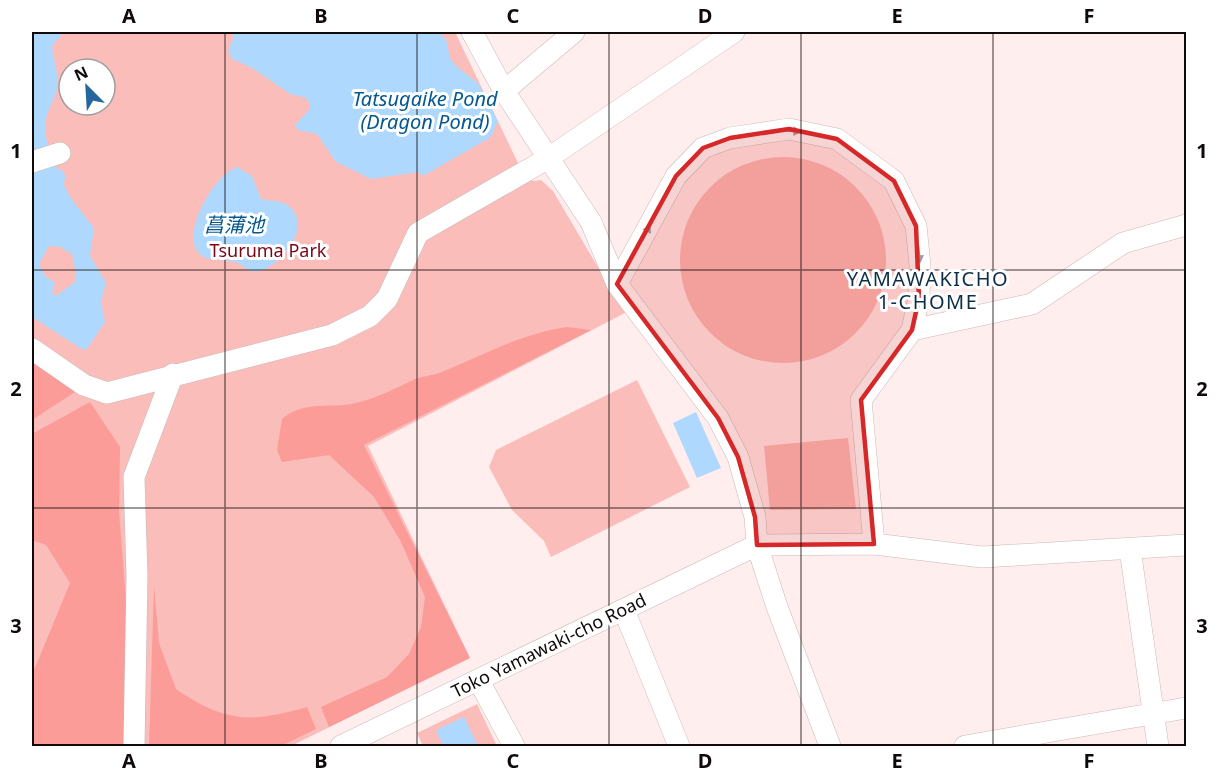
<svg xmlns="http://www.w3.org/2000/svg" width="1218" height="778" viewBox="0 0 1218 778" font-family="'Noto Sans','Noto Sans JP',sans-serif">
	<rect width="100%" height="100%" fill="#ffeeed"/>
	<g fill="#fbbdba" fill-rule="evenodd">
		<path d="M32 32H455L519 165 533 181 541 180 553 191 625 313 368 446 470 658 291 746H32ZM69 69H105V105H69Z"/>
		<circle cx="783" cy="260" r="103"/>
		<path d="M637 380 690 487 551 557 544 541 512 510 489 467 496 450Z"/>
		<path d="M848 438 856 509 770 510 764 446Z"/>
		<path d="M477 704 497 746H423L417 733Z"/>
	</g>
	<g fill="#fb9c99">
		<path d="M567 327 591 330 364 445 470 658 329 727 321 707 387 677 409 654 421 627 425 597 400 540 374 497 329 455 282 462 277 450 282 419C305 399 333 410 360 402 379 397 394 389 411 381 420 376 432 376 442 372 483 355 523 333 567 327Z"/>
		<path d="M32 355 75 392 32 420Z"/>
		<path d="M90 402 120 447 119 512 127 612 126 746H32V675L70 583 46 545 32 540V434Z"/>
		<path d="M154 586 159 643 176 689C226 723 250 723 307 707L316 729 281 746H149Z"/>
	</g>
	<g fill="#afd8fe" fill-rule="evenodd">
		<path d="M32 32H64L52 46C53 60 59 72 57 87 56 98 48 108 46 119 42 136 51 152 57 169L63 171 66 178 63 183 72 200 94 228 90 256 106 283 101 302 105 322 86 350 80 348 32 317V182L34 173 32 164ZM49 246 60 247 72 254 76 274 75 282 56 296 52 292 55 283 45 276 39 264Z"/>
		<path d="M230 32H438L446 39 450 58 456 66 479 84 498 121 491 137 423 176 419 172 371 179 336 162 317 134 298 130 295 125 309 110 310 104 306 98 290 94 252 68 232 59 228 51 234 36Z"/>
		<path d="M237 167 252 176 261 199C267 201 277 200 283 203 302 211 300 231 291 245 283 256 272 268 259 271 249 274 244 265 235 262 222 258 206 264 197 251 183 229 215 174 237 167Z"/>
		<path d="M696 412 721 468 697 478 673 423Z"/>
		<path d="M464 717 478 746H443L436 730Z"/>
	</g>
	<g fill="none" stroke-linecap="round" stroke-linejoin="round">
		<g stroke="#c9b9b8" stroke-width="22">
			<g id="minor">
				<path d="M472 32 504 91 591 222 617 284 718 418 738 457 755 517 757 545 777 607 830 746"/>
				<path d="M504 91 574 32"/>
				<path d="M32 162 60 153"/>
				<path d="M617 284 676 176 703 148 730 138 789 129 837 139 894 181 916 226 920 265 919 298 912 330 861 400 874 544"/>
				<path d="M912 330 1032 304 1123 243 1186 225"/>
				<path d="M32 349 84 385 107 393 332 335 370 316 387 299 418 233 547 159 734 32"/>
				<path d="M1130 549 1158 746"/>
				<path d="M624 610 679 746"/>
				<path d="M479 681 514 746"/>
				<path d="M134 746 137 576 134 477 173 374"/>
				<path d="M341 746 757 545 874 544 982 557 1186 545"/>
				<path d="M965 746 1186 708"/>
			</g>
		</g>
		<use href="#minor" stroke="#fff" stroke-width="21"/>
	</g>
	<defs><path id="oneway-solid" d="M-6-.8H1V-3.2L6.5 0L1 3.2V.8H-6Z" transform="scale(1.5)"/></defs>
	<g fill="#9f9d9d">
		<use href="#oneway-solid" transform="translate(792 131) rotate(4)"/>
		<use href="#oneway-solid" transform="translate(646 233) rotate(-63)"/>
		<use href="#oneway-solid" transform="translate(919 254) rotate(83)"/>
	</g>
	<path fill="#d62828" fill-opacity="0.2" stroke="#d62828" stroke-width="4.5" stroke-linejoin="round" d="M789 129 837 139 894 181 916 226 919 298 912 330 861 400 874 544 757 545 755 517 738 457 718 418 617 284 676 176 703 148 730 138Z"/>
	<path fill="none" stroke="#100b0a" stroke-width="1.5" stroke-opacity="0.55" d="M225 32V746M417 32V746M609 32V746M801 32V746M993 32V746M32 270H1186M32 508H1186"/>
	<g text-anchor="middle" stroke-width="6" stroke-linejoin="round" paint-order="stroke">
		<g font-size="18" fill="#790618" stroke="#fff">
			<text x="268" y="257">Tsuruma Park</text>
		</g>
		<g font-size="18" fill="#100b0a" stroke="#fff">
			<text transform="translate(549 646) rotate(-26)" y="6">Toko Yamawaki-cho Road</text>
		</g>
		<g font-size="20" font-style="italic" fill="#045890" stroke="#fff">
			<text x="425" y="106">Tatsugaike Pond<tspan x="425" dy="23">(Dragon Pond)</tspan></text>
			<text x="234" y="232">菖蒲池</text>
		</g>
		<g font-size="20" letter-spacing="1.5" fill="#0e2e48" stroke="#fff">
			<text x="928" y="286">YAMAWAKICHO<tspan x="928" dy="23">1-CHOME</tspan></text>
		</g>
	</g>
	<rect width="1218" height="778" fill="none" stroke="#ffffff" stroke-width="66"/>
	<g transform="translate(87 87) rotate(336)"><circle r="28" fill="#ffffff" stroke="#9f9d9d" stroke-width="1.5"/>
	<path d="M0-4.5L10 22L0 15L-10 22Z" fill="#25679d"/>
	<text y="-9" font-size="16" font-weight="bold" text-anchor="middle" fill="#100b0a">N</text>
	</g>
	<rect x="33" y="33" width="1152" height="712" fill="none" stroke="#100b0a" stroke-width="2"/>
	<g font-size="20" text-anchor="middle" font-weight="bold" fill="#100b0a">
		<text x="129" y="23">A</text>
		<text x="321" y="23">B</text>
		<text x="513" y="23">C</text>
		<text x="705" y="23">D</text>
		<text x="897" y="23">E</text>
		<text x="1089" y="23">F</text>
		<text x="16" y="158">1</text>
		<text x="1202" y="158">1</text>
		<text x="16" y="396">2</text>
		<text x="1202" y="396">2</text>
		<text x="16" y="633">3</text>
		<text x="1202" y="633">3</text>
		<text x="129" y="768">A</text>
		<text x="321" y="768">B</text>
		<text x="513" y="768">C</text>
		<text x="705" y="768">D</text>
		<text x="897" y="768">E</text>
		<text x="1089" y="768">F</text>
	</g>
</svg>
